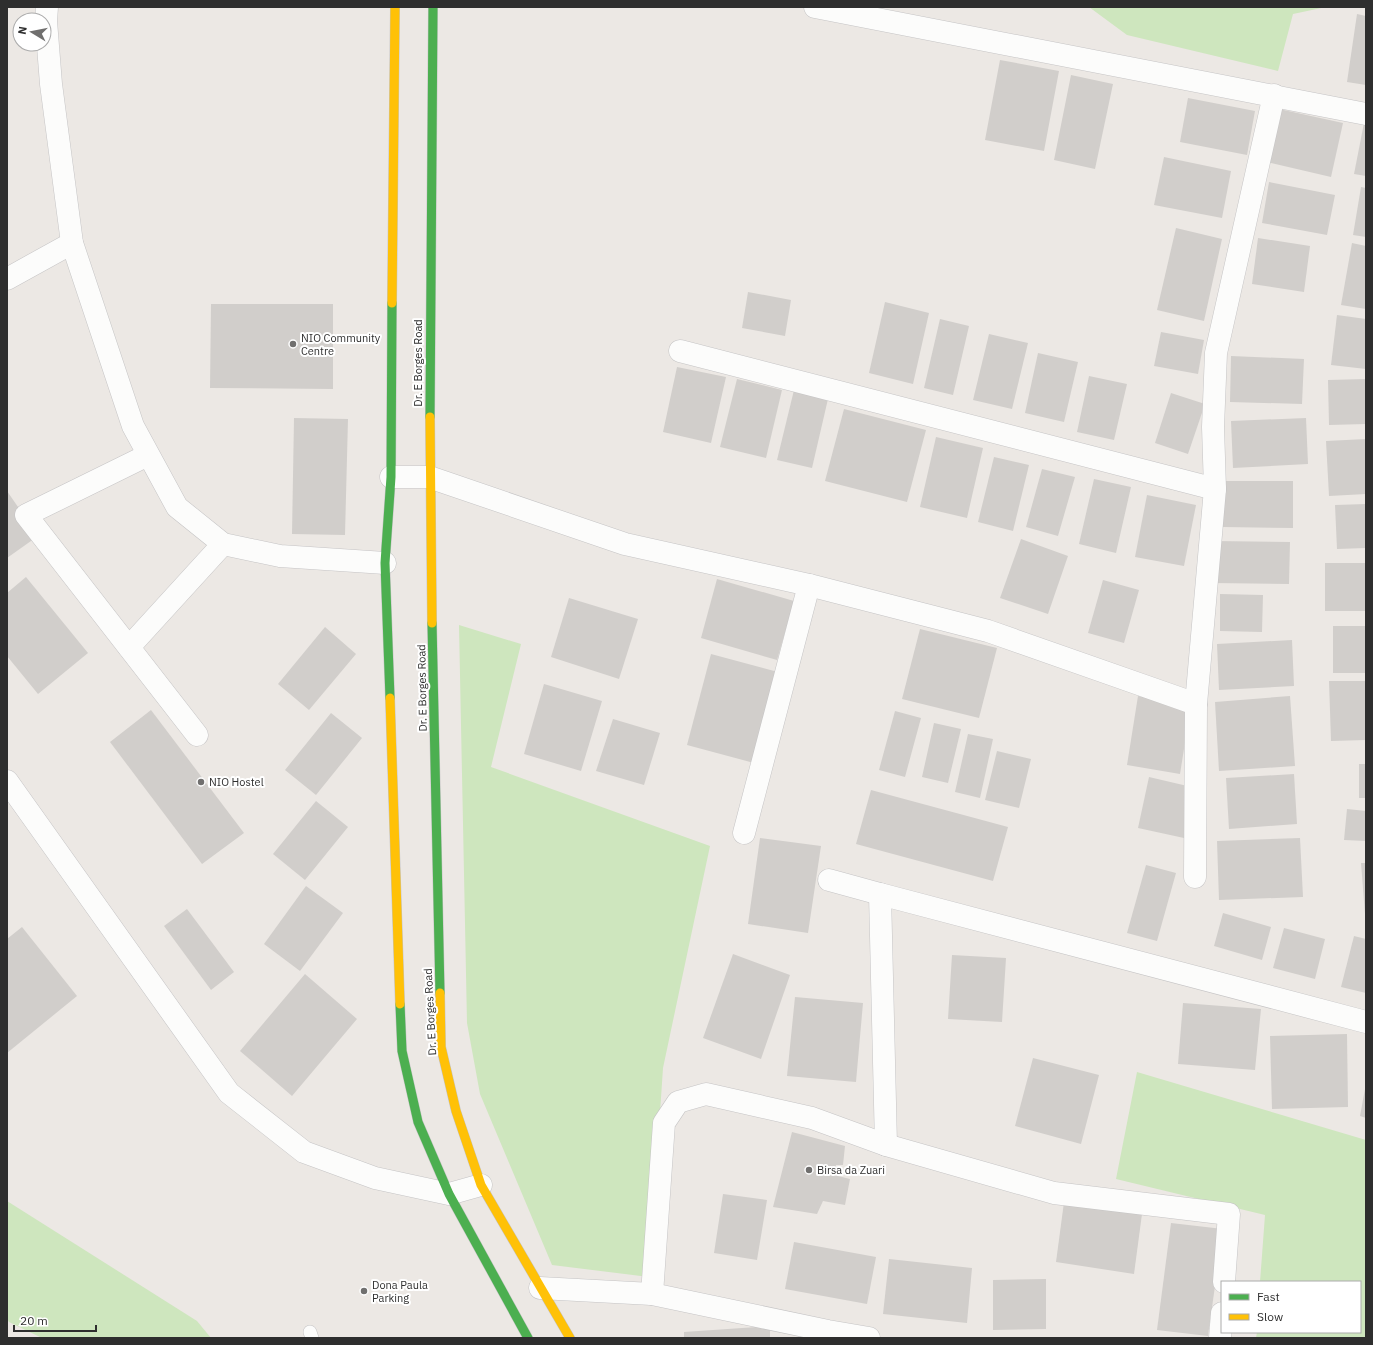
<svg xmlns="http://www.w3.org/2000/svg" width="1373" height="1345" viewBox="0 0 1373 1345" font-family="'IBM Plex Sans',sans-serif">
	<rect width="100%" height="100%" fill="#ece8e4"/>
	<g fill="#cee6be">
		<path d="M1089 7H1326L1293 14 1278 71 1127 35Z"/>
		<path d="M459 625 521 644 491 767 710 846 663 1068 649 1277 552 1265 480 1094 467 1023Z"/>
		<path d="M1137 1072 1366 1140V1338H1256L1257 1332H1360V1282H1260L1265 1215 1116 1179Z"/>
		<path d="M7 1201 197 1321 211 1338H42L9 1322 7 1319Z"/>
	</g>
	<g fill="#d1cecb">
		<path d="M1357 14 1366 16V85L1347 82Z"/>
		<path d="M1000 60 1059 71 1044 151 985 140Z"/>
		<path d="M1071 75 1113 84 1095 169 1054 160Z"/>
		<path d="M1188 98 1255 111 1247 155 1180 142Z"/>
		<path d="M1279 109 1343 123 1331 177 1267 162Z"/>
		<path d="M1364 123 1366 124V176L1354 174Z"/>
		<path d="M1164 157 1231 171 1222 218 1154 205Z"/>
		<path d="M1269 182 1335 195 1327 235 1262 223Z"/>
		<path d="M1361 187 1366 188V237L1353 235Z"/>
		<path d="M1176 228 1222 239 1204 321 1157 310Z"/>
		<path d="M1258 238 1310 246 1304 292 1252 284Z"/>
		<path d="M1352 243 1366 246V309L1341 305Z"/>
		<path d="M748 292 791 300 785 336 742 328Z"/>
		<path d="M885 302 929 313 913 384 869 373Z"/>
		<path d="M211 304H333V389L210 388Z"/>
		<path d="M1337 315 1366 319V369L1331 365Z"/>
		<path d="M940 319 969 326 953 395 924 388Z"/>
		<path d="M1161 332 1204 340 1198 374 1154 366Z"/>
		<path d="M989 334 1028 343 1012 409 973 400Z"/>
		<path d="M1038 353 1078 362 1064 422 1025 413Z"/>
		<path d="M1231 356 1304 359 1302 404 1230 402Z"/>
		<path d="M677 367 726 377 711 443 663 432Z"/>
		<path d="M1089 376 1127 384 1114 440 1077 432Z"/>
		<path d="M737 379 782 390 766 458 720 447Z"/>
		<path d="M1366 379V424L1329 425 1328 380Z"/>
		<path d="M794 390 828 399 812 468 777 460Z"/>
		<path d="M1171 393 1205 404 1188 454 1155 443Z"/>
		<path d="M844 409 926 430 907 502 825 481Z"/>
		<path d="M294 418 348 419 345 535 292 534Z"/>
		<path d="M1306 418 1308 464 1233 468 1231 421Z"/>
		<path d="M936 437 983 448 967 518 920 507Z"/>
		<path d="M1366 439V494L1329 496 1326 441Z"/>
		<path d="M994 457 1029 465 1013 531 978 522Z"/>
		<path d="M1042 469 1075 477 1058 536 1026 527Z"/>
		<path d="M1094 479 1131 487 1116 553 1079 544Z"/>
		<path d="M1223 481H1293V528L1223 527Z"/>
		<path d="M7 491 38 536 7 558Z"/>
		<path d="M1147 495 1196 505 1184 566 1135 557Z"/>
		<path d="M1366 504V548L1337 549 1335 505Z"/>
		<path d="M1021 539 1068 556 1048 614 1000 598Z"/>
		<path d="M1213 541 1290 542 1289 584 1212 583Z"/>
		<rect x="1325" y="563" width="41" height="48"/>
		<path d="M26 577 88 653 38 694 7 656V593Z"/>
		<path d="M717 579 794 601 777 660 701 638Z"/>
		<path d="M1103 580 1139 590 1124 643 1088 633Z"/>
		<path d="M1220 594 1263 595 1262 632 1220 631Z"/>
		<path d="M569 598 638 619 619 679 551 657Z"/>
		<rect x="1333" y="626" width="33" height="47"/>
		<path d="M325 627 356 654 309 710 278 684Z"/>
		<path d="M920 629 997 648 979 718 902 699Z"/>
		<path d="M1292 640 1294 686 1219 690 1217 644Z"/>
		<path d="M711 654 778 672 754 763 687 745Z"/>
		<path d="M1329 681H1366V740L1331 741Z"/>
		<path d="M544 684 602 701 581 771 524 754Z"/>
		<path d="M1138 696 1191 705 1180 774 1127 765Z"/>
		<path d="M1290 696 1295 766 1219 771 1215 702Z"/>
		<path d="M151 710 244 833 202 864 110 742Z"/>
		<path d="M895 711 921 718 905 777 879 770Z"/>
		<path d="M331 713 362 738 316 795 285 770Z"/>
		<path d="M613 719 660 733 644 785 596 771Z"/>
		<path d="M934 723 961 729 948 783 922 777Z"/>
		<path d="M968 734 993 739 980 798 955 792Z"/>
		<path d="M997 751 1031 759 1019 808 985 800Z"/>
		<rect x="1359" y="764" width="7" height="34"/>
		<path d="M1294 774 1297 824 1229 829 1226 778Z"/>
		<path d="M1149 777 1196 788 1184 838 1138 828Z"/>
		<path d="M871 790 1008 827 993 881 856 844Z"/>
		<path d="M316 801 348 827 305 880 273 854Z"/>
		<path d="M1347 809 1366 811V841L1344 840Z"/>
		<path d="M760 838 821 846 808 933 748 924Z"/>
		<path d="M1300 838 1303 897 1219 900 1217 841Z"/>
		<path d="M1361 863H1366V914H1365Z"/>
		<path d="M1146 865 1176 873 1157 941 1127 933Z"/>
		<path d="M306 886 343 913 300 971 264 944Z"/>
		<path d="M187 909 234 972 211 990 164 926Z"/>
		<path d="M1223 913 1271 927 1262 960 1214 946Z"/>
		<path d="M22 927 77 996 7 1053V939Z"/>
		<path d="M1284 928 1325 939 1315 979 1273 968Z"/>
		<path d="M1354 936 1366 939V993L1341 987Z"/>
		<path d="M733 954 790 975 761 1059 703 1038Z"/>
		<path d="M952 955 1006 958 1002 1022 948 1019Z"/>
		<path d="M305 974 357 1019 292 1096 240 1051Z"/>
		<path d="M795 997 863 1003 856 1082 787 1076Z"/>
		<path d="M1183 1003 1261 1009 1255 1070 1178 1064Z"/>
		<path d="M1347 1034 1348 1107 1272 1109 1270 1036Z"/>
		<path d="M1033 1058 1099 1075 1081 1144 1015 1126Z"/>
		<path d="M1365 1089H1366V1118L1360 1116Z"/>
		<path d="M792 1132 845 1146 843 1165H836L834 1175 850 1179 845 1205 823 1201 817 1214 773 1207Z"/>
		<path d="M723 1194 767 1200 757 1260 714 1253Z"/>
		<path d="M1064 1202 1142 1214 1134 1274 1056 1262Z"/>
		<path d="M1171 1223 1223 1229 1208 1336 1157 1330Z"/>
		<path d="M794 1242 876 1257 867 1304 785 1289Z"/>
		<path d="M889 1259 972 1268 967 1323 883 1314Z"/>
		<path d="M1046 1279V1329L993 1330V1280Z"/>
		<path d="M770 1326V1338H684V1332Z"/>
	</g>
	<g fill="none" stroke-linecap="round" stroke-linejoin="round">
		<g stroke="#c5c4c5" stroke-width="14">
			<path id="lane" d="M310 1332 312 1338"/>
		</g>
		<g stroke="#c5c4c5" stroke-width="23">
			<g id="street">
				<path d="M47 7 46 21 51 84 72 243 133 426 177 507 223 544 280 556 385 563"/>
				<path d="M815 7 1366 114"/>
				<path d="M7 279 72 243"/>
				<path d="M680 351 1215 489"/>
				<path d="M148 455 26 515 197 735"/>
				<path d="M391 477H429L625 544 809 585 988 631 1196 704"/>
				<path d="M129 647 223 544"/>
				<path d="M7 781 229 1093 304 1152 375 1178 449 1194 481 1185"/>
				<path d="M744 833 809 585"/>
				<path d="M1195 877 1196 704 1215 489 1213 427 1216 353 1274 95"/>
				<path d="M829 880 880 894"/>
				<path d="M886 1145 880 894 1366 1022"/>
				<path d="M540 1288 652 1294 828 1331 869 1338"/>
				<path d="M652 1294 664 1123 678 1102 706 1094 812 1118 886 1145 1054 1193 1229 1214 1224 1282"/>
				<path d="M1220 1338 1222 1313"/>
			</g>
		</g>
		<g stroke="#c5c4c5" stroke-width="10">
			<g id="fast">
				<path d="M430 417 433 7"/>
				<path d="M432 623 440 993"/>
				<path d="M390 698 385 563 391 477 392 303"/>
				<path d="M400 1004 402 1051 418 1122 449 1194 528 1338"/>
			</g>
		</g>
		<g stroke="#c5c4c5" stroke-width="10">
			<g id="slow">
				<path d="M392 303 395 7"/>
				<path d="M430 417 432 623"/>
				<path d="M390 698 400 1004"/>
				<path d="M440 993 441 1047 456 1111 481 1185 570 1338"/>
			</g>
		</g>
		<use href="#lane" stroke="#fcfcfb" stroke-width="13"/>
		<use href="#street" stroke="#fcfcfb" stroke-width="22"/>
		<use href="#fast" stroke="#4caf50" stroke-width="9"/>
		<use href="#slow" stroke="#ffc107" stroke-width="9"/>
	</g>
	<g fill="#706f6e" stroke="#fff" stroke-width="1.5">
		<circle cx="293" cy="344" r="4"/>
		<circle cx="201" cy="782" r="4"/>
		<circle cx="809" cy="1170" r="4"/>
		<circle cx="364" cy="1291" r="4"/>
	</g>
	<g text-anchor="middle" stroke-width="4" stroke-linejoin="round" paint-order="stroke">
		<g font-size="11" fill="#2e2e2e" stroke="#fff" text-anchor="start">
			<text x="301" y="342">NIO Community<tspan x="301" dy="13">Centre</tspan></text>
			<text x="209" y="786">NIO Hostel</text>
			<text x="817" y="1174">Birsa da Zuari</text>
			<text x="372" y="1289">Dona Paula<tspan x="372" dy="13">Parking</tspan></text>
		</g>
		<g font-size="11" fill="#2e2e2e" stroke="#fff">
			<text transform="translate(418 363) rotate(-90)" y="4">Dr. E Borges Road</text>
			<text transform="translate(422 688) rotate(-91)" y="4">Dr. E Borges Road</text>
			<text transform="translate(430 1012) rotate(-93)" y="4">Dr. E Borges Road</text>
		</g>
	</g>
	<rect width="1373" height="1345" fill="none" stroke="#2e2e2e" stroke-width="16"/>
	<rect x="1221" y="1281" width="140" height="52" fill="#ffffff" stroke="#ababab"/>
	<rect x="1229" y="1294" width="20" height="6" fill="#4caf50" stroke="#ababab"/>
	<text x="1257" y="1301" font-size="12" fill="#2e2e2e">Fast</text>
	<rect x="1229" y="1314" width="20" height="6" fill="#ffc107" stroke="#ababab"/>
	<text x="1257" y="1321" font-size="12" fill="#2e2e2e">Slow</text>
	<g transform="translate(32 32) rotate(280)"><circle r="19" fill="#ffffff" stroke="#ababab"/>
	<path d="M0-3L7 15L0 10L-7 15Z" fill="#706f6e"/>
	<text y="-6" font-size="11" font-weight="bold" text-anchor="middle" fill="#2e2e2e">N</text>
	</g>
	<path d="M14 1325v6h82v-6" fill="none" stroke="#2e2e2e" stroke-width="2"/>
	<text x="20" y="1325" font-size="12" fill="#2e2e2e" stroke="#ffffff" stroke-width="3" paint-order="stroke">20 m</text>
</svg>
